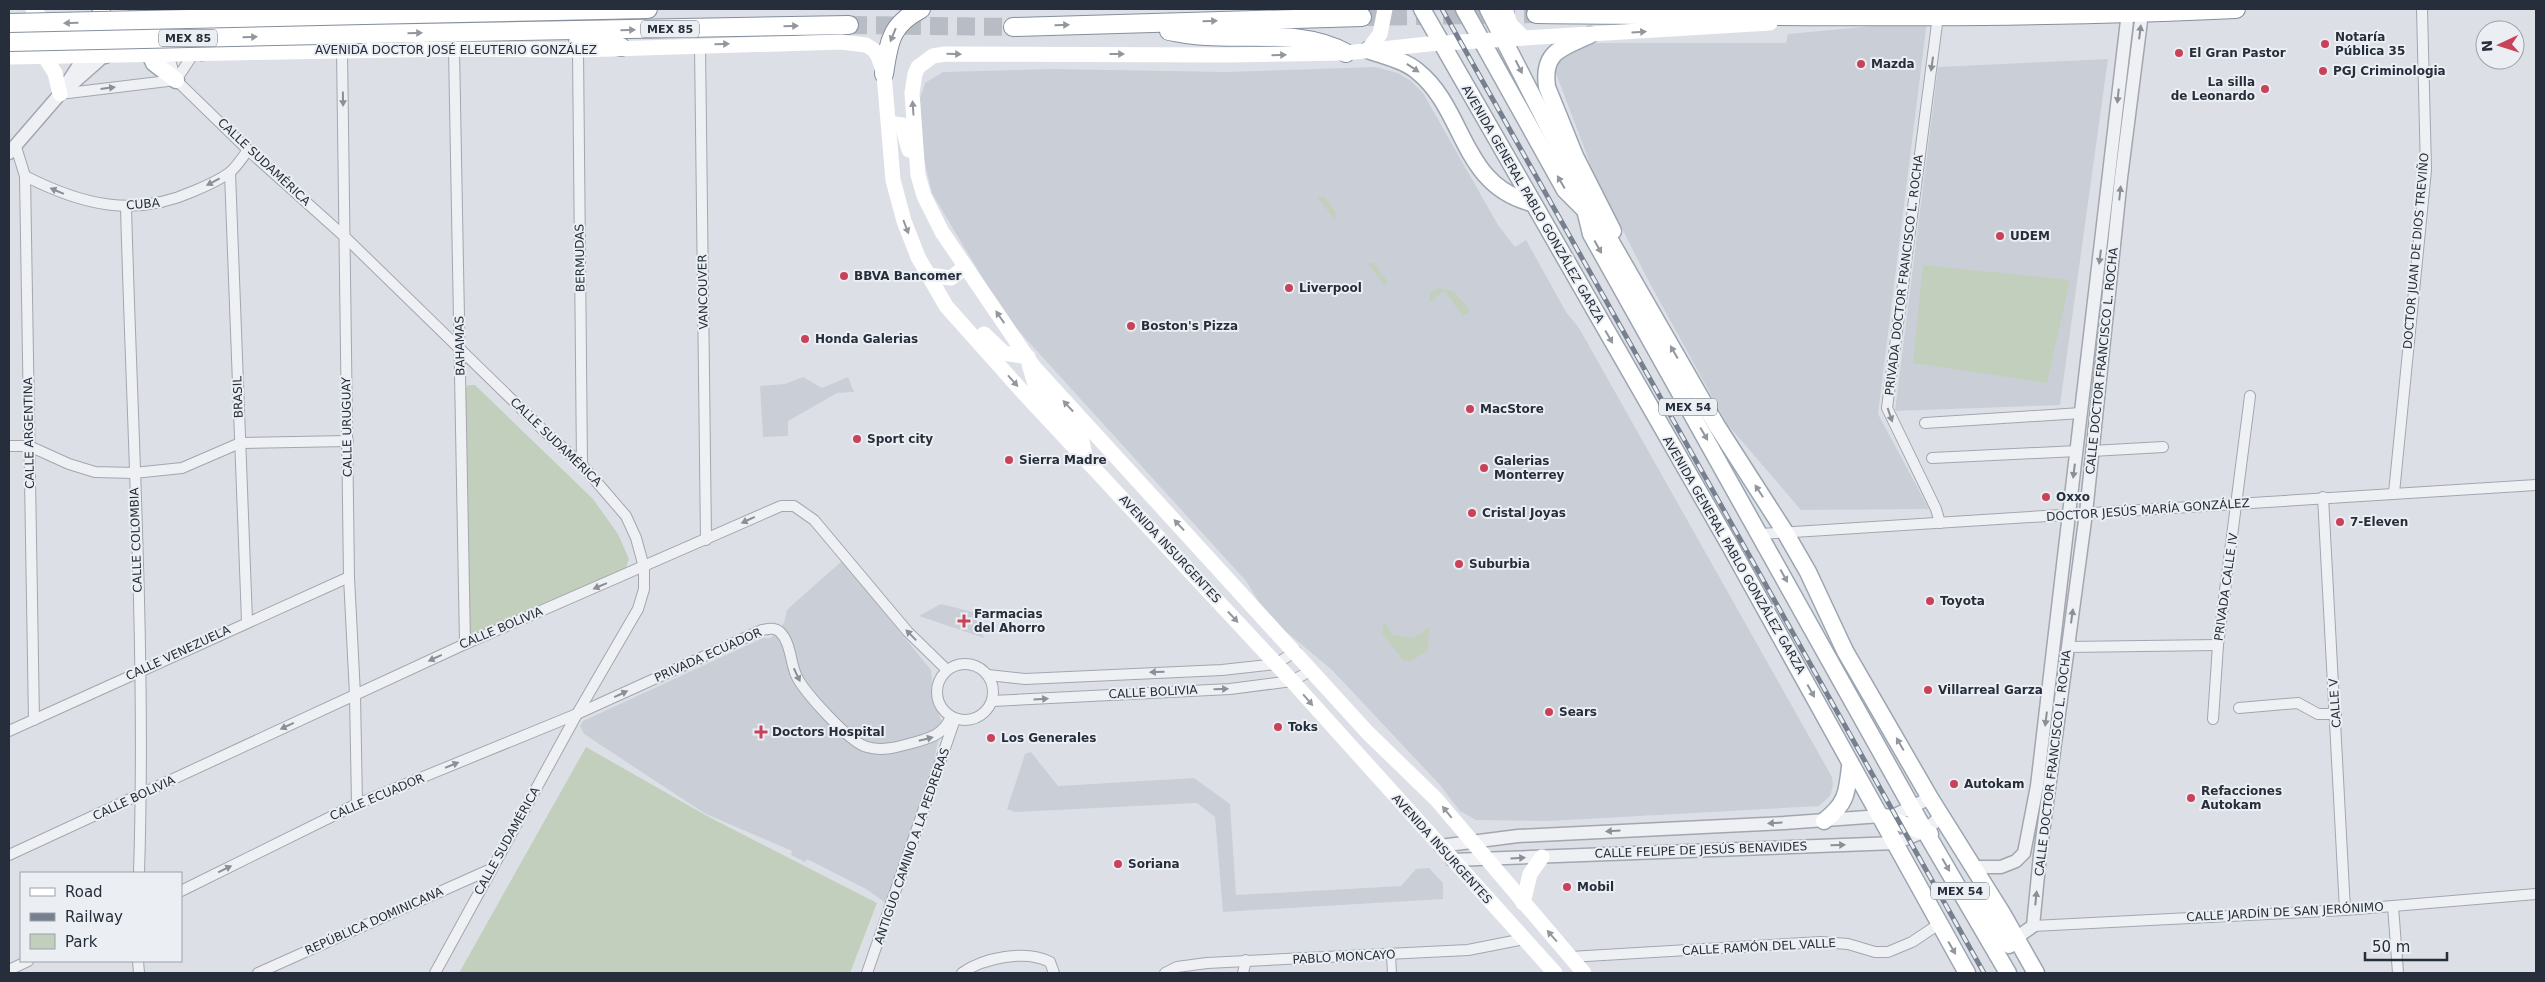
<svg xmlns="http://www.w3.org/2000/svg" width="2545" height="982" viewBox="0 0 2545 982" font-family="'DejaVu Sans',sans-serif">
	<rect width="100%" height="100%" fill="#dce0e6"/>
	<g fill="#cacfd7">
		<path d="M1927 21 1878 414 1929 509 1801 510 1727 424 1647 278 1593 171 1552 63 1567 51 1596 43H1786L1788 34Z"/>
		<path d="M2108 59 2060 405 1895 411 1938 67Z"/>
		<path d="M1375 67 1398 73 1411 81 1423 93 1498 225 1515 247 1526 240 1566 312 1579 328 1832 777 1833 786 1830 796 1819 806 1548 821 1476 820 1460 811 1440 785 1332 670 1284 630 1259 602 1246 581 1005 316 932 193 923 155 920 98 925 83 943 72 1052 69 1227 72Z"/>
		<path d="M803 377 822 388 848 377 854 392 837 393 788 421V436L763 437 760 386 785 384Z"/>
		<path d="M842 561 931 670 934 702 942 722 931 775 890 906 866 889 807 859 805 862 791 855 792 851 704 813 584 734 580 726 583 721 763 638H771L784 623 787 610 791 606Z"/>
		<path d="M941 604 973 612 984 638 919 616Z"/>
		<path d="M1031 752 1058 786 1194 778 1230 804 1236 895 1401 886 1416 869 1429 868 1443 883V899L1223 912 1215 817 1197 803 1015 812 1007 809 1025 754Z"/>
	</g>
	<g fill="#c2cfbd">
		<path d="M1317 197H1325L1336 213 1335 220Z"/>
		<path d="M1367 263H1374L1387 281 1386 287Z"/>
		<path d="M1923 265 2070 280 2047 383 1913 363Z"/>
		<path d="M1438 288 1454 291 1470 311 1463 316 1444 291 1429 303 1430 293Z"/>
		<path d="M468 385H475L593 499 618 534 629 559 626 568 477 636H471L468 629 464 391Z"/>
		<path d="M1384 622 1393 635 1414 638 1429 627 1428 650 1410 662 1403 660 1382 633Z"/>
		<path d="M586 747 707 816 877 903 850 973H459Z"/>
	</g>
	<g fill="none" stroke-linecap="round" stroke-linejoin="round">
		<g stroke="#b8bcc4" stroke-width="18" stroke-dasharray="18 9" stroke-linecap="butt">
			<path d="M1362 17 1536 14"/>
			<path d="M849 25 1013 27"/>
		</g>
		<g stroke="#a2a7af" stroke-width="10">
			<path id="pedestrian" d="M1391 955 1392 973"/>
		</g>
		<g stroke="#a2a7af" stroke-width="12">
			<g id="minor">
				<path d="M1938 16 1887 408 1936 509 1940 523"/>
				<path d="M700 45 706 540"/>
				<path d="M454 49 465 644"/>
				<path d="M342 50 349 577 355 695 357 804"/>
				<path d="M578 50 582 465"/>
				<path d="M168 54 176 80 248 150 345 237 542 429 582 465 626 516 636 538 644 567V589L638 609 577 714 435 973"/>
				<path d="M176 80 194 53"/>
				<path d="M60 94 176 80"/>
				<path d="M16 147 25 176 34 720"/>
				<path d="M230 173 247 621"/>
				<path d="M25 176C82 205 134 218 194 191 206 186 218 181 229 173 236 168 242 158 248 150"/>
				<path d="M126 207C132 429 146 652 139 873"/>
				<path d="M1925 423 2081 413"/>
				<path d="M9 446H29L69 464 95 472 134 473 182 468 240 443 348 441"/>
				<path d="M2092 451 2163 447"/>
				<path d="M1932 458 2077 451"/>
				<path d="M2394 493 2426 170 2422 9"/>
				<path d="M2323 497 2345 910"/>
				<path d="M1761 534 2536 485"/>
				<path d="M2068 647 2218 645"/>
				<circle cx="965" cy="692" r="28"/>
				<path d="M988 675 1025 679 1222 670 1276 664 1296 651"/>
				<path d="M992 701 1230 689 1292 681 1312 670"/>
				<path d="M2239 708 2298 703 2318 714H2336"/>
				<path d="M2213 719 2218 645 2250 396"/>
				<path d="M9 731 349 577"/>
				<path d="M9 855 465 644 781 506H794L814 520 908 632 946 669"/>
				<path d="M181 891 357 804 577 714 762 630C768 629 774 627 780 632 791 643 790 661 796 675 803 691 850 743 867 747 883 752 901 746 916 742 933 737 943 734 951 717"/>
				<path d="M2393 906 2398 973"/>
				<path d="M2033 926 2345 910 2536 894"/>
				<path d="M1570 957 1821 942 1848 944 1875 952H1888L1912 942 1939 924"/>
				<path d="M138 961 139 973"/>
				<path d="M9 970 28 961"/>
				<path d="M258 973 491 869"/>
				<path d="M867 973 954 722"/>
				<path d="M962 973C983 958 1026 949 1050 962L1054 973"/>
				<path d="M1165 973 1177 967 1207 963 1468 950 1524 939"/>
				<path d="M1243 973 1246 960"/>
			</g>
		</g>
		<g stroke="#a2a7af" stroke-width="15">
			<g id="tertiary">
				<path d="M70 86 105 55"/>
				<path d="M9 153 60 94 86 54"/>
				<path d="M1440 846 1518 836 1784 823 1895 815 1930 798"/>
				<path d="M1452 860 1896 843 1925 831 1941 816"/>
				<path d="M1973 867H2001L2016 861 2024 853 2037 786 2128 12"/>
				<path d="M2016 938 2033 926 2040 855 2086 513 2121 178 2142 13"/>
			</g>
		</g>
		<g stroke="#9ba5b1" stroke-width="19">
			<g id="primary">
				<path d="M147 9 150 54 154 63 176 80"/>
				<path d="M162 9 168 54"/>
				<path d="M171 9 202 52"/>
				<path d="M1422 9 1729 544 1967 973"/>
				<path d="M1464 9 1565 190 1603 228 1717 426 1785 532 1808 572 1845 651 1930 798 2002 913 2036 973"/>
				<path d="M1488 9 1580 189 1591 234 1925 831 2008 973"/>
				<path d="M1590 35C1562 48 1542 51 1547 87L1575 156 1613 231"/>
				<path d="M1368 50C1384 56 1404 60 1417 71 1466 110 1460 185 1532 203"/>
				<path d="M86 54 102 9"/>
				<path d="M105 55 120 9"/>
				<path d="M1881 816 1930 834"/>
				<path d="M1824 821C1846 804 1847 794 1850 767"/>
				<path d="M1978 893 2009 945"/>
			</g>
		</g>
		<g stroke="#848e9c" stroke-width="20">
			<g id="trunk">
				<path d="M1536 14C1770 16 2004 20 2236 9"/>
				<path d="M364 15 648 9"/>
				<path d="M1013 27 1362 17"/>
				<path d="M1169 31C1181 33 1194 36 1207 36 1254 39 1304 30 1346 53"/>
				<path d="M366 34 849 25"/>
				<path d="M578 42 606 43 621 47"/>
				<path d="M884 74C889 42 890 25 921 9"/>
			</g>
		</g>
		<use href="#pedestrian" stroke="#eef0f4" stroke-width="8"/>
		<use href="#minor" stroke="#eef0f4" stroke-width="10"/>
		<use href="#tertiary" stroke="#eef0f4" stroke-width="12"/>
		<g stroke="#fff" stroke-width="15">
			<path d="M33 9 44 22 42 43 35 49"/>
			<path d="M1505 9 1510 24 1523 37"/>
			<path d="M1368 50 1380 34 1385 9"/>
			<path d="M44 56 55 73 60 94"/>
			<path d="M9 57 454 49 578 50 841 42 866 45 874 50 878 56 884 74 893 180 904 221 918 257 946 306 1021 390 1292 681 1555 973"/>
			<path d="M889 126 895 124 902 125 909 150"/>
			<path d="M928 275 951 278 965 267"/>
			<path d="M984 334 1004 353 1028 357"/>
			<path d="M1029 364 1037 391 1081 437 1086 459"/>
			<path d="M1523 903 1530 874 1542 857"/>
			<path d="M1584 973 1436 799 1368 733 1033 366 942 232 924 196 918 175 912 93 915 74 918 67 933 56 945 54 1226 55 1346 53 1428 44 1770 23"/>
		</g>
		<use href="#primary" stroke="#fff" stroke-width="16"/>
		<use href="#trunk" stroke="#fff" stroke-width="18"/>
		<g stroke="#76808f" stroke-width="5">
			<path id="rail" d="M1442 9 1984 973"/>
		</g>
		<use href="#rail" stroke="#ebeff3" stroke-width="3" stroke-dasharray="9" stroke-linecap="butt"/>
		<g stroke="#848e9c" stroke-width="20" stroke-linecap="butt">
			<g id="trunk-bridge">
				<path d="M9 23 364 15"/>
				<path d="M9 42 366 34"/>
			</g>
		</g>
		<use href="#trunk-bridge" stroke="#fff" stroke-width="18"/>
	</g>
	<defs><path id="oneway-solid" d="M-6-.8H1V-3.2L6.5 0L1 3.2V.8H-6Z" transform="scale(1.25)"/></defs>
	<g fill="#92969d">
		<use href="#oneway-solid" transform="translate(1210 21) rotate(-2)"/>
		<use href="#oneway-solid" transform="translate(71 23) rotate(179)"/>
		<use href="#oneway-solid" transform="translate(1062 25) rotate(-1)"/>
		<use href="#oneway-solid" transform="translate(791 26) rotate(-1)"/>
		<use href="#oneway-solid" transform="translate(628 30) rotate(-1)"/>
		<use href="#oneway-solid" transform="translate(1639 32) rotate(-3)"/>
		<use href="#oneway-solid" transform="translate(415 33) rotate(-1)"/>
		<use href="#oneway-solid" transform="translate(893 35) rotate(112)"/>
		<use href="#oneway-solid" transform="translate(250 37) rotate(-1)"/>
		<use href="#oneway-solid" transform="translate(722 44) rotate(-1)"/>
		<use href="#oneway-solid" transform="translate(954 54) rotate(1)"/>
		<use href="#oneway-solid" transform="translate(1117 54)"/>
		<use href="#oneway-solid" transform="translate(1279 55) rotate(-1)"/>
		<use href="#oneway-solid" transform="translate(1519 67) rotate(63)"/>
		<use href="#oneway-solid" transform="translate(1413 68) rotate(34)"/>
		<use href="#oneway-solid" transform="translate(913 108) rotate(-94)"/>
		<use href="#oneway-solid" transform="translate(1561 182) rotate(-120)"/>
		<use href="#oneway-solid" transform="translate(906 227) rotate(69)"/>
		<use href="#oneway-solid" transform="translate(1598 247) rotate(61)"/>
		<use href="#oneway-solid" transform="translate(1000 317) rotate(-125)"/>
		<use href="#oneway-solid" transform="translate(1609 337) rotate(60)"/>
		<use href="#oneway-solid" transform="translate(1674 352) rotate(-120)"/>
		<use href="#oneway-solid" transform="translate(1013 381) rotate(48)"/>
		<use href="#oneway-solid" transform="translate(1068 406) rotate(-133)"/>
		<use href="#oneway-solid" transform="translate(1704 434) rotate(60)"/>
		<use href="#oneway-solid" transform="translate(1759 491) rotate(-123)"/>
		<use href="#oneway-solid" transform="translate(1179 525) rotate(-133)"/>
		<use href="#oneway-solid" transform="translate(1784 576) rotate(61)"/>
		<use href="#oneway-solid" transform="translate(1233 617) rotate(47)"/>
		<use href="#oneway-solid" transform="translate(1811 691) rotate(61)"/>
		<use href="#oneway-solid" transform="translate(1308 700) rotate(49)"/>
		<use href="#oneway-solid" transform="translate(1900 744) rotate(-120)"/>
		<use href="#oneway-solid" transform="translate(1447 812) rotate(-129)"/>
		<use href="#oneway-solid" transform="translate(1946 865) rotate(60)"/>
		<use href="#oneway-solid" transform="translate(1552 936) rotate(-131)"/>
		<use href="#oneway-solid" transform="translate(1952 948) rotate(60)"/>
	</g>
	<g fill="#8a8f98">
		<use href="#oneway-solid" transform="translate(2140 32) rotate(-83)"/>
		<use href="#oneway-solid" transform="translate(1932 64) rotate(98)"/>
		<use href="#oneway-solid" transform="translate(108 88) rotate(-7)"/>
		<use href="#oneway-solid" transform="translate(2118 96) rotate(96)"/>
		<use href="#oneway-solid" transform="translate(343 99) rotate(89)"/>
		<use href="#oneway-solid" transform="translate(213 182) rotate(152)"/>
		<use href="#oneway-solid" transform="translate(57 191) rotate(-157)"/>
		<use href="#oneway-solid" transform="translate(2120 193) rotate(-84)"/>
		<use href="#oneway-solid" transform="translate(2100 257) rotate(97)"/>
		<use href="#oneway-solid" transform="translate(1890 415) rotate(71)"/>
		<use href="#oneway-solid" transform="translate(2074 471) rotate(97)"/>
		<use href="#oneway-solid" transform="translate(748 520) rotate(155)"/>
		<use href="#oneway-solid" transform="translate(600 586) rotate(157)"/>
		<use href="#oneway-solid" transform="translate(2072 616) rotate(-82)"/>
		<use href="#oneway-solid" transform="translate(911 635) rotate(-134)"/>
		<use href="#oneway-solid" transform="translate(435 658) rotate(155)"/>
		<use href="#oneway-solid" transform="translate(1157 672) rotate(178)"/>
		<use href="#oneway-solid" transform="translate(797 675) rotate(65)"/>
		<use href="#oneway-solid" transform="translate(1221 689) rotate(-2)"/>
		<use href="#oneway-solid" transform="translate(621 694) rotate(-25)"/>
		<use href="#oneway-solid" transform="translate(1041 699) rotate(-4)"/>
		<use href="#oneway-solid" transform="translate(2046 719) rotate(97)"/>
		<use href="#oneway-solid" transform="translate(287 726) rotate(155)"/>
		<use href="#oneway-solid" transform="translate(926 739) rotate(-14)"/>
		<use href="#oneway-solid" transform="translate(452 765) rotate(-22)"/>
		<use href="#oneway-solid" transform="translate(1775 823) rotate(177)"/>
		<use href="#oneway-solid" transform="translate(1613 831) rotate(177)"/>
		<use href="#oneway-solid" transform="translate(1838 845) rotate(-2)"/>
		<use href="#oneway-solid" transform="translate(1518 858) rotate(-3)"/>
		<use href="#oneway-solid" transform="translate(225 869) rotate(-26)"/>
		<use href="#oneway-solid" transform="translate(2036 898) rotate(-84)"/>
	</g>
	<g fill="#c9425a" stroke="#ebeff3" stroke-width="2">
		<circle cx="2325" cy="44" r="5"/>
		<circle cx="2179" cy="53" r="5"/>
		<circle cx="1861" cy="64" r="5"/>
		<circle cx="2323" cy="71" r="5"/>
		<circle cx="2265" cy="89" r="5"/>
		<circle cx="2000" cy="236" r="5"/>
		<circle cx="844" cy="276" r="5"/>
		<circle cx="1289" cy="288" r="5"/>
		<circle cx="1131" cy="326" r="5"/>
		<circle cx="805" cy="339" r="5"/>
		<circle cx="1470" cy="409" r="5"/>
		<circle cx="857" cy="439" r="5"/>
		<circle cx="1009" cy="460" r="5"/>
		<circle cx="1484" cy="468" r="5"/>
		<circle cx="2046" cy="497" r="5"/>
		<circle cx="1472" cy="513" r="5"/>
		<circle cx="2340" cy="522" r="5"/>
		<circle cx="1459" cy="564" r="5"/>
		<circle cx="1930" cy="601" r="5"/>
		<path d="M961.5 613.5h5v5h5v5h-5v5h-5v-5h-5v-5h5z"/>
		<circle cx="1928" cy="690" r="5"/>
		<circle cx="1549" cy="712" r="5"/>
		<circle cx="1278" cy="727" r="5"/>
		<path d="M758.5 724.5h5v5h5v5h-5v5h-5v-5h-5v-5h5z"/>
		<circle cx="991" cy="738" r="5"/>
		<circle cx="1954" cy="784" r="5"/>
		<circle cx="2191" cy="798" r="5"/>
		<circle cx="1118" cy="864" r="5"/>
		<circle cx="1567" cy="887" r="5"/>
	</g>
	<g text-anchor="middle" stroke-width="4" stroke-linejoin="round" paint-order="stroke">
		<g fill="#ebeff3" stroke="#616872" stroke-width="1">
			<rect x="641" y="20.5" width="58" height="17" rx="4"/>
			<rect x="159" y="29.5" width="58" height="17" rx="4"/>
			<rect x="1659" y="398.5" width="58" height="17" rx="4"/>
			<rect x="1931" y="882.5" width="58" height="17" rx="4"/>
		</g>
		<g font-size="11" font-weight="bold" fill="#262e3b">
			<text x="670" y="33">MEX 85</text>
			<text x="188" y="42">MEX 85</text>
			<text x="1688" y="411">MEX 54</text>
			<text x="1960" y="895">MEX 54</text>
		</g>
		<g font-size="12" font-weight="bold" fill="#262e3b" stroke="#ebeff3" text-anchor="start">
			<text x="2335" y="41">Notaría<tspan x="2335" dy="14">Pública 35</tspan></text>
			<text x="2189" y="57">El Gran Pastor</text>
			<text x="1871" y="68">Mazda</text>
			<text x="2333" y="75">PGJ Criminologia</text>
			<text x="2255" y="86" text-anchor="end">La silla<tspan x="2255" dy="14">de Leonardo</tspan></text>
			<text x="2010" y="240">UDEM</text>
			<text x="854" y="280">BBVA Bancomer</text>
			<text x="1299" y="292">Liverpool</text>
			<text x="1141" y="330">Boston's Pizza</text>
			<text x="815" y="343">Honda Galerias</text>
			<text x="1480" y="413">MacStore</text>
			<text x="867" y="443">Sport city</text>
			<text x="1019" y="464">Sierra Madre</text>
			<text x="1494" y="465">Galerias<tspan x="1494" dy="14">Monterrey</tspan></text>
			<text x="2056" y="501">Oxxo</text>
			<text x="1482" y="517">Cristal Joyas</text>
			<text x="2350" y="526">7-Eleven</text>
			<text x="1469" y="568">Suburbia</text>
			<text x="1940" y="605">Toyota</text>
			<text x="974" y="618">Farmacias<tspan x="974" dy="14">del Ahorro</tspan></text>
			<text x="1938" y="694">Villarreal Garza</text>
			<text x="1559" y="716">Sears</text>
			<text x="1288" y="731">Toks</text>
			<text x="772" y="736">Doctors Hospital</text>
			<text x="1001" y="742">Los Generales</text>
			<text x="1964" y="788">Autokam</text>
			<text x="2201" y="795">Refacciones<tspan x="2201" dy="14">Autokam</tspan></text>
			<text x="1128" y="868">Soriana</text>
			<text x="1577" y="891">Mobil</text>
		</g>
		<g font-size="12" fill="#262e3b" stroke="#ebeff3">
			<text x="456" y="54">AVENIDA DOCTOR JOSÉ ELEUTERIO GONZÁLEZ</text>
			<text transform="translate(264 162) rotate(43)" y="4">CALLE SUDAMÉRICA</text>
			<text transform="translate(143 204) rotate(-5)" y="4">CUBA</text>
			<text transform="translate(1533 204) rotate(60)" y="4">AVENIDA GENERAL PABLO GONZÁLEZ GARZA</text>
			<text transform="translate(2416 251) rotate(-85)" y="4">DOCTOR JUAN DE DIOS TREVIÑO</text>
			<text transform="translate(580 258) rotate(-91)" y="4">BERMUDAS</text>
			<text transform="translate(1904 275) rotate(-83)" y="4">PRIVADA DOCTOR FRANCISCO L. ROCHA</text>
			<text transform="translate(703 292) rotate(-91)" y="4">VANCOUVER</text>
			<text transform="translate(460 346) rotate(-91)" y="4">BAHAMAS</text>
			<text transform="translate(2102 361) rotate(-84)" y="4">CALLE DOCTOR FRANCISCO L. ROCHA</text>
			<text transform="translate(238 397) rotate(-92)" y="4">BRASIL</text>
			<text transform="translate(347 427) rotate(-91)" y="4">CALLE URUGUAY</text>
			<text transform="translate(29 433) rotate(-91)" y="4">CALLE ARGENTINA</text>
			<text transform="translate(556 442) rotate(44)" y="4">CALLE SUDAMÉRICA</text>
			<text transform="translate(2148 510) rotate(-4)" y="4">DOCTOR JESÚS MARÍA GONZÁLEZ</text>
			<text transform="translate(136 540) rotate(-92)" y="4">CALLE COLOMBIA</text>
			<text transform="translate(1170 549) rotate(47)" y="4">AVENIDA INSURGENTES</text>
			<text transform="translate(1734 555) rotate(60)" y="4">AVENIDA GENERAL PABLO GONZÁLEZ GARZA</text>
			<text transform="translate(2226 587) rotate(-82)" y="4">PRIVADA CALLE IV</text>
			<text transform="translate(501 628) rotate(-23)" y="4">CALLE BOLIVIA</text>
			<text transform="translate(178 653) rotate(-25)" y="4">CALLE VENEZUELA</text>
			<text transform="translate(708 655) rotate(-24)" y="4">PRIVADA ECUADOR</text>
			<text transform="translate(1153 692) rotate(-3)" y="4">CALLE BOLIVIA</text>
			<text transform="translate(2335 703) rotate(-94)" y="4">CALLE V</text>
			<text transform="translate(2053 763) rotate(-83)" y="4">CALLE DOCTOR FRANCISCO L. ROCHA</text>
			<text transform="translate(377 797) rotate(-23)" y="4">CALLE ECUADOR</text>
			<text transform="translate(134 798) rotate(-25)" y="4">CALLE BOLIVIA</text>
			<text transform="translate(507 841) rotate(-61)" y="4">CALLE SUDAMÉRICA</text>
			<text transform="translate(912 846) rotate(-71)" y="4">ANTIGUO CAMINO A LA PEDRERAS</text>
			<text transform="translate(1442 849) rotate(48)" y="4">AVENIDA INSURGENTES</text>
			<text transform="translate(1701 850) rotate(-2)" y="4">CALLE FELIPE DE JESÚS BENAVIDES</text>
			<text transform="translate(2285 912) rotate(-3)" y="4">CALLE JARDÍN DE SAN JERÓNIMO</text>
			<text transform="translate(374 921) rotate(-24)" y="4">REPÚBLICA DOMINICANA</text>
			<text transform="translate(1759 947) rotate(-3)" y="4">CALLE RAMÓN DEL VALLE</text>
			<text transform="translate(1344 957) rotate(-3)" y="4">PABLO MONCAYO</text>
		</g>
	</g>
	<rect width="2545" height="982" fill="none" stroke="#262e3b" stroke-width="20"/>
	<rect x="20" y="872" width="162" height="90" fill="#ebeff3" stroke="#9ca2a9"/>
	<rect x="30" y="888" width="25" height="8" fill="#ffffff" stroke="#9ca2a9"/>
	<text x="65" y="897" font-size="15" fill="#262e3b">Road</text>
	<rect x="30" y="913" width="25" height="8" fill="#76808f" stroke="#9ca2a9"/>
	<text x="65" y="922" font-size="15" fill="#262e3b">Railway</text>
	<rect x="30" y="934" width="25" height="15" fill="#c2cfbd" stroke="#9ca2a9"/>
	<text x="65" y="947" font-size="15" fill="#262e3b">Park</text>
	<g transform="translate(2500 45) rotate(266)"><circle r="24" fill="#ebeff3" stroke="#9ca2a9"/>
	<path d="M0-4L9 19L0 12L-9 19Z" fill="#c9425a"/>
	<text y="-8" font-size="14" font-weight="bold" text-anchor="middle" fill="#262e3b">N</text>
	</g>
	<path d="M2365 952v8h82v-8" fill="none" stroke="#262e3b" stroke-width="2.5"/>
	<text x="2372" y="952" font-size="15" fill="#262e3b" stroke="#ebeff3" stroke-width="4" paint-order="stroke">50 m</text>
</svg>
